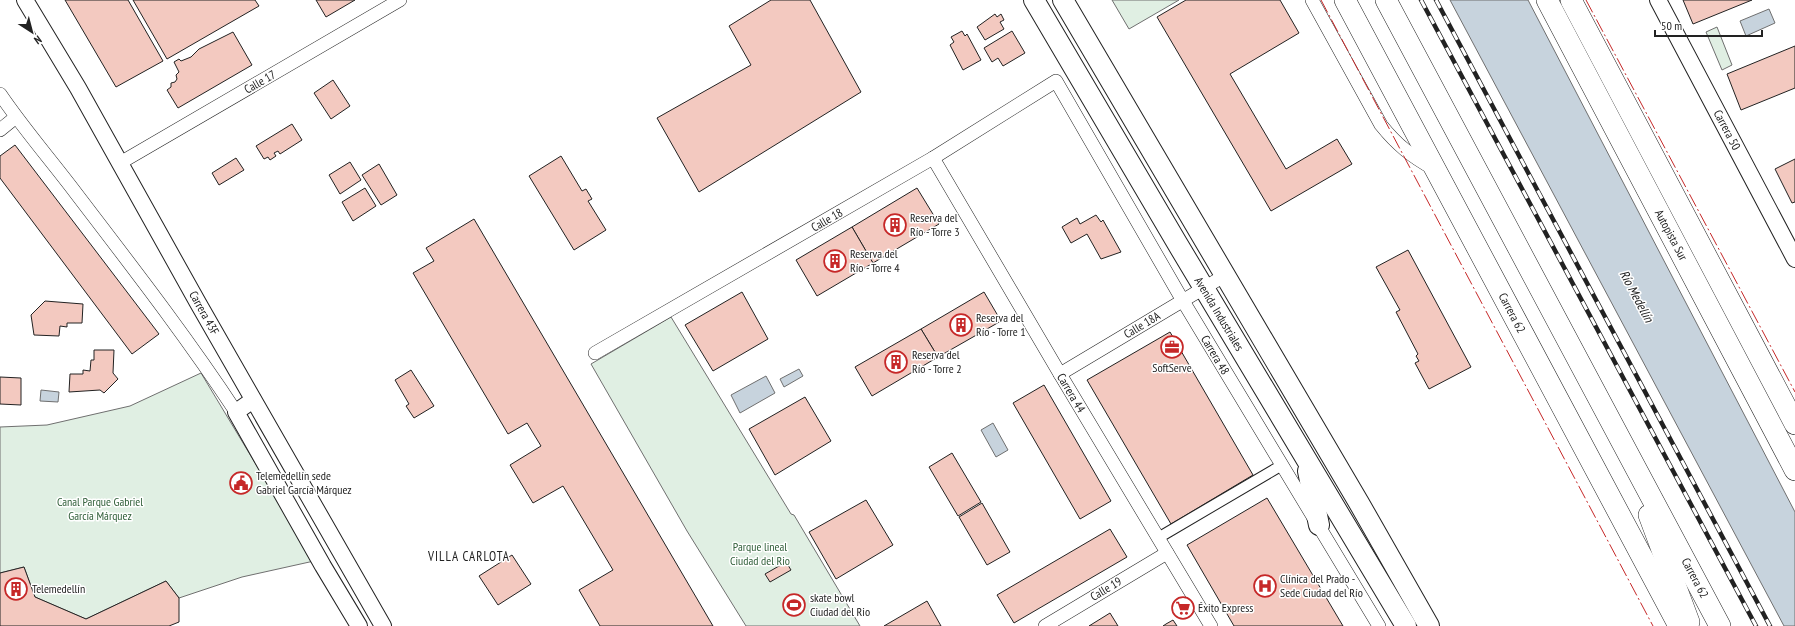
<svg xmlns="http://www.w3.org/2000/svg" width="1795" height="626" viewBox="0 0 1795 626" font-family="'PT Sans Narrow',sans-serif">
	<rect width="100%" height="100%" fill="#fff"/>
	<g fill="#e0efe3" stroke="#6f6f6f">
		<path d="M1112 0H1179L1129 29Z"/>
		<path d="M1717 27 1732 65 1722 70 1706 32Z"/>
		<path d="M671 317 791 514 794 515 860 626H746L687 531 591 364Z"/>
		<path d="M201 373 314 561 242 577 179 598 166 581 86 619 35 597 24 567 0 573V427L47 425 130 406Z"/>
	</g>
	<g fill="#c7d3dd" stroke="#6f6f6f">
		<path d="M1450 0H1528L1795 512V626H1784Z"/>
		<path d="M1769 9 1775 23 1746 36 1740 21Z"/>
		<path d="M799 369 803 376 784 387 780 379Z"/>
		<path d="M766 376 775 393 740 413 731 395Z"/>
		<path d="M41 390 59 392 58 402 40 401Z"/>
		<path d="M993 423 1008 450 996 457 981 430Z"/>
	</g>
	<g fill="#f3c9c0" stroke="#222">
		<path d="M65 0H128L163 61 116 87Z"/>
		<path d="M133 0H255L259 6 167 59Z"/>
		<path d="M316 0H355L326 17Z"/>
		<path d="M771 0H810L861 92 699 192 657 118 751 65 729 26Z"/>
		<path d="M1186 0H1280L1299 33 1230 74 1286 169 1337 139 1352 164 1271 211 1157 17Z"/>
		<path d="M1683 0H1752L1693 24Z"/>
		<path d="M995 14 997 17 1001 14 1004 20 1000 22 1004 29 985 40 977 27Z"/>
		<path d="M962 31 965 36 967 34 981 60 963 70 950 45 954 42 951 37Z"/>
		<path d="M1012 31 1025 53 1003 66 998 58 992 62 984 48Z"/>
		<path d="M233 32 252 65 178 108 167 90 171 87V83L175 82 177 79 176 75 179 72 174 62 179 59 181 61 191 57 199 49Z"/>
		<path d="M1795 46V88L1741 110 1727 74Z"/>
		<path d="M333 80 350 106 331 119 314 93Z"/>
		<path d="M292 124 302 140 280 154 278 151 274 153 276 156 270 160 268 157 264 159 256 146Z"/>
		<path d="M15 145 159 334 132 354 0 178V156Z"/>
		<path d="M561 156 582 191 586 189 592 199 588 201 606 230 574 250 529 176Z"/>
		<path d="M236 158 244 170 219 185 212 173Z"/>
		<path d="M1795 159V202L1792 203 1775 169Z"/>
		<path d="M350 162 361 180 340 194 329 175Z"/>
		<path d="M379 164 397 195 381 205 362 175Z"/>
		<path d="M365 188 376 206 353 221 342 202Z"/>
		<path d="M917 188 939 224 873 263 852 227Z"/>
		<path d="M1096 215 1101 222 1103 220 1121 252 1101 259 1087 234 1071 243 1062 227 1077 218 1080 224Z"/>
		<path d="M474 219 713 626H600L579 590 613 570 563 486 533 503 510 465 541 446 527 423 508 434 413 273 434 261 426 248Z"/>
		<path d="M852 227 873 263 817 296 796 260Z"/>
		<path d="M1408 250 1471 367 1429 389 1415 363 1419 361 1416 356 1418 354 1396 312 1400 310 1376 267Z"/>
		<path d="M742 292 768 339 713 371 685 325Z"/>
		<path d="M984 292 1001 321 938 357 921 329Z"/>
		<path d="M45 301 83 304 82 323H67V327L60 326 59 336 34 335 31 315Z"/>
		<path d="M921 329 938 357 872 396 855 367Z"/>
		<path d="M1170 332 1253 475 1171 524 1087 380Z"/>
		<path d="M94 350H114L113 373 118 379 104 393 100 390 69 392 70 374H83V370L90 371 91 360H94Z"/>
		<path d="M411 370 434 406 414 418 406 406 409 404 395 380Z"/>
		<path d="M0 377 21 378V405L0 404Z"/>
		<path d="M1044 385 1111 501 1080 519 1013 403Z"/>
		<path d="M805 397 831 441 775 475 749 429Z"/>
		<path d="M952 453 981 502 958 516 929 467Z"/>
		<path d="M1267 498 1343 626H1234L1187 545Z"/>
		<path d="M866 500 893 545 836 579 809 532Z"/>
		<path d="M982 503 1010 552 987 565 959 517Z"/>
		<path d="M1110 529 1127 557 1014 623 997 595Z"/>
		<path d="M512 555 531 584 498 605 479 576Z"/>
		<path d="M786 562 791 570 770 582 765 574Z"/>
		<path d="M24 567 35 597 86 619 166 581 179 598V622L169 626H0V573Z"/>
		<path d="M927 601 941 626H884Z"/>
		<path d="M1110 613 1118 626H1089Z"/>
		<path d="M1173 620 1177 626H1163L1166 624Z"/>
	</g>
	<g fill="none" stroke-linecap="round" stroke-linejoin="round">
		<g stroke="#222" stroke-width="12">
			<path id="pedestrian" d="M1158 538 1277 468"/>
		</g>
		<g stroke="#222" stroke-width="14">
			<g id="minor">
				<path d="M1312 0 1381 125C1397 145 1411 156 1434 169"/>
				<path d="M0 94C23 128 50 159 75 192 130 264 186 336 236 412"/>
				<path d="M0 130 16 117"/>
				<path d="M933 158 1060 374 1211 626"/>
				<path d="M120 163 400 0"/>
				<path d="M595 353 933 158 1056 81 1183 301 1379 626"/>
				<path d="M1060 374 1224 276"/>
				<path d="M1045 626 1167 553"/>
			</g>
		</g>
		<g stroke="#222" stroke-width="18">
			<g id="tertiary">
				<path d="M25 0 78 88 198 303 383 626"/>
				<path d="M1658 0 1795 259"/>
				<path d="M253 400 236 412 323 566 359 626"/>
			</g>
		</g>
		<g stroke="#222" stroke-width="22">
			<g id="primary">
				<path d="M1034 0 1177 243 1406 626"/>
				<path d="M1063 0 1359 503 1429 626"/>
				<path d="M1308 471 1319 525"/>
			</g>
		</g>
		<g stroke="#222" stroke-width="22">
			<g id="trunk">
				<path d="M1345 0 1679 626"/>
				<path d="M1386 0 1720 626"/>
				<path d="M1547 0 1795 470"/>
				<path d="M1571 0 1795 424"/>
				<path d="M1649 515 1689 622"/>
			</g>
		</g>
		<use href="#pedestrian" stroke="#fff" stroke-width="10"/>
		<use href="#minor" stroke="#fff" stroke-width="13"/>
		<use href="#tertiary" stroke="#fff" stroke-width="16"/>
		<use href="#primary" stroke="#fff" stroke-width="20"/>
		<use href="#trunk" stroke="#fff" stroke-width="21"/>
		<g stroke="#222" stroke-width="4.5">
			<g id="rail">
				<path d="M1421 0 1756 626"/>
				<path d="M1436 0 1770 626"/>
			</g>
		</g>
		<use href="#rail" stroke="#fff" stroke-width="3" stroke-dasharray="9" stroke-linecap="butt"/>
		<g stroke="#c62828" stroke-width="1" stroke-dasharray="14 3 2 3" stroke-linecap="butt">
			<path d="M1321 0 1653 626"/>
			<path d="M1586 0 1795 392"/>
		</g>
	</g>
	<defs>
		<g id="building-ring" transform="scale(1.15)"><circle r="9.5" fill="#fff" stroke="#c62828" stroke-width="1.5"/><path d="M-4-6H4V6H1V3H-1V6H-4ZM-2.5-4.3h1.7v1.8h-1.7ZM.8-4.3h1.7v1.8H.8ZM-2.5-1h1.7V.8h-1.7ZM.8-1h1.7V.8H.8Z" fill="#c62828"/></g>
		<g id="office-ring" transform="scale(1.15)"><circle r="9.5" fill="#fff" stroke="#c62828" stroke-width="1.5"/><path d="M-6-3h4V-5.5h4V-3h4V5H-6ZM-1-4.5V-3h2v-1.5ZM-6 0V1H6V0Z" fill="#c62828"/></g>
		<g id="civic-ring" transform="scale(1.15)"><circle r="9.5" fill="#fff" stroke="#c62828" stroke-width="1.5"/><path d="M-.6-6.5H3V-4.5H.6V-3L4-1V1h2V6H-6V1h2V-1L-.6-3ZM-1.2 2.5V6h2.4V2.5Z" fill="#c62828"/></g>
		<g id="hospital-ring" transform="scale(1.15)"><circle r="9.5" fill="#fff" stroke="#c62828" stroke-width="1.5"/><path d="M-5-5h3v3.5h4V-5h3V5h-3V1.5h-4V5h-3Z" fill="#c62828"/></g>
		<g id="stadium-ring" transform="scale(1.15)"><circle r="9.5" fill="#fff" stroke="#c62828" stroke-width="1.5"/><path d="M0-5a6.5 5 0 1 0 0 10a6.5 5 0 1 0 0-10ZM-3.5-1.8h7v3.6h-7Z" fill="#c62828"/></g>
		<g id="supermarket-ring" transform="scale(1.15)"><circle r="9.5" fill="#fff" stroke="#c62828" stroke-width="1.5"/><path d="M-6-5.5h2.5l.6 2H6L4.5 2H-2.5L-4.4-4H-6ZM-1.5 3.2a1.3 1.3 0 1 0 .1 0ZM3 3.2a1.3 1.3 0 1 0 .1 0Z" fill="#c62828"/></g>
	</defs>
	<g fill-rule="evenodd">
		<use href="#building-ring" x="895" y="225"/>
		<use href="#building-ring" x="835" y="261"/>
		<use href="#building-ring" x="961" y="325"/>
		<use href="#office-ring" x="1172" y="347"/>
		<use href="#building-ring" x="896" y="362"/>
		<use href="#civic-ring" x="241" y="483"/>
		<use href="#hospital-ring" x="1265" y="586"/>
		<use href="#building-ring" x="16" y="589"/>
		<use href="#stadium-ring" x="794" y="605"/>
		<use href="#supermarket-ring" x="1183" y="608"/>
	</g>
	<g text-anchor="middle" stroke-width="3" stroke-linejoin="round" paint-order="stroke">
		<g font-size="12" fill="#222" stroke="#fff">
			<text transform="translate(260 82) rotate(-30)" y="4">Calle 17</text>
			<text transform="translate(1727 130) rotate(62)" y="4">Carrera 50</text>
			<text transform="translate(827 220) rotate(-30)" y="4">Calle 18</text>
			<text transform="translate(1671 235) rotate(62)" y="4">Autopista Sur</text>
			<text transform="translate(204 313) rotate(61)" y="4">Carrera 43F</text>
			<text transform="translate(1512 313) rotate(62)" y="4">Carrera 62</text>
			<text transform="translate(1219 314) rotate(59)" y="4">Avenida Industriales</text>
			<text transform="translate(1142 325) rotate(-31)" y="4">Calle 18A</text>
			<text transform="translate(1215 355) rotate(59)" y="4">Carrera 48</text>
			<text transform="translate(1071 393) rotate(59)" y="4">Carrera 44</text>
			<text transform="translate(1695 578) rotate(62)" y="4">Carrera 62</text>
			<text transform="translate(1106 589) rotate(-31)" y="4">Calle 19</text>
		</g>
		<g font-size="12" fill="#222" stroke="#fff" text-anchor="start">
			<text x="910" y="222">Reserva del<tspan x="910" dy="14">Río - Torre 3</tspan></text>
			<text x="850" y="258">Reserva del<tspan x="850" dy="14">Río - Torre 4</tspan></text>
			<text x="976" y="322">Reserva del<tspan x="976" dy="14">Río - Torre 1</tspan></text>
			<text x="912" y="359">Reserva del<tspan x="912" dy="14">Río - Torre 2</tspan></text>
			<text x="1172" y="372" text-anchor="middle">SoftServe</text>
			<text x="256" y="480">Telemedellín sede<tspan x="256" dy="14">Gabriel García Márquez</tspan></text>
			<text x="1280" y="583">Clínica del Prado -<tspan x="1280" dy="14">Sede Ciudad del Río</tspan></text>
			<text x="32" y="593">Telemedellín</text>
			<text x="810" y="602">skate bowl<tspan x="810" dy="14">Ciudad del Rio</tspan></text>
			<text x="1198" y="612">Éxito Express</text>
		</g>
		<g font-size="12" fill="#2f5e38" stroke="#fff">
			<text x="100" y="506">Canal Parque Gabriel<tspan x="100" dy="14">García Márquez</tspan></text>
			<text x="760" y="551">Parque lineal<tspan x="760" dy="14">Ciudad del Rio</tspan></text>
		</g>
		<g font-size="13" font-style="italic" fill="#222" stroke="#fff">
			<text transform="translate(1637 296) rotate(62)" y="5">Río Medellín</text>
		</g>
		<g font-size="13" letter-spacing="1" fill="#222" stroke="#fff">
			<text x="469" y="561">VILLA CARLOTA</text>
		</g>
	</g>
	<g transform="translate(32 32) rotate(144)" stroke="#ffffff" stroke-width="3" paint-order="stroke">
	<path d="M0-3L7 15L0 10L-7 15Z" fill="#222222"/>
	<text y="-6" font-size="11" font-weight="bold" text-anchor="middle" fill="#222222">N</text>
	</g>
	<path d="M1655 30v6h107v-6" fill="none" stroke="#222222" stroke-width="2"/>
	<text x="1661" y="30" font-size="12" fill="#222222" stroke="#ffffff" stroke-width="3" paint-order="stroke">50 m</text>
</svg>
